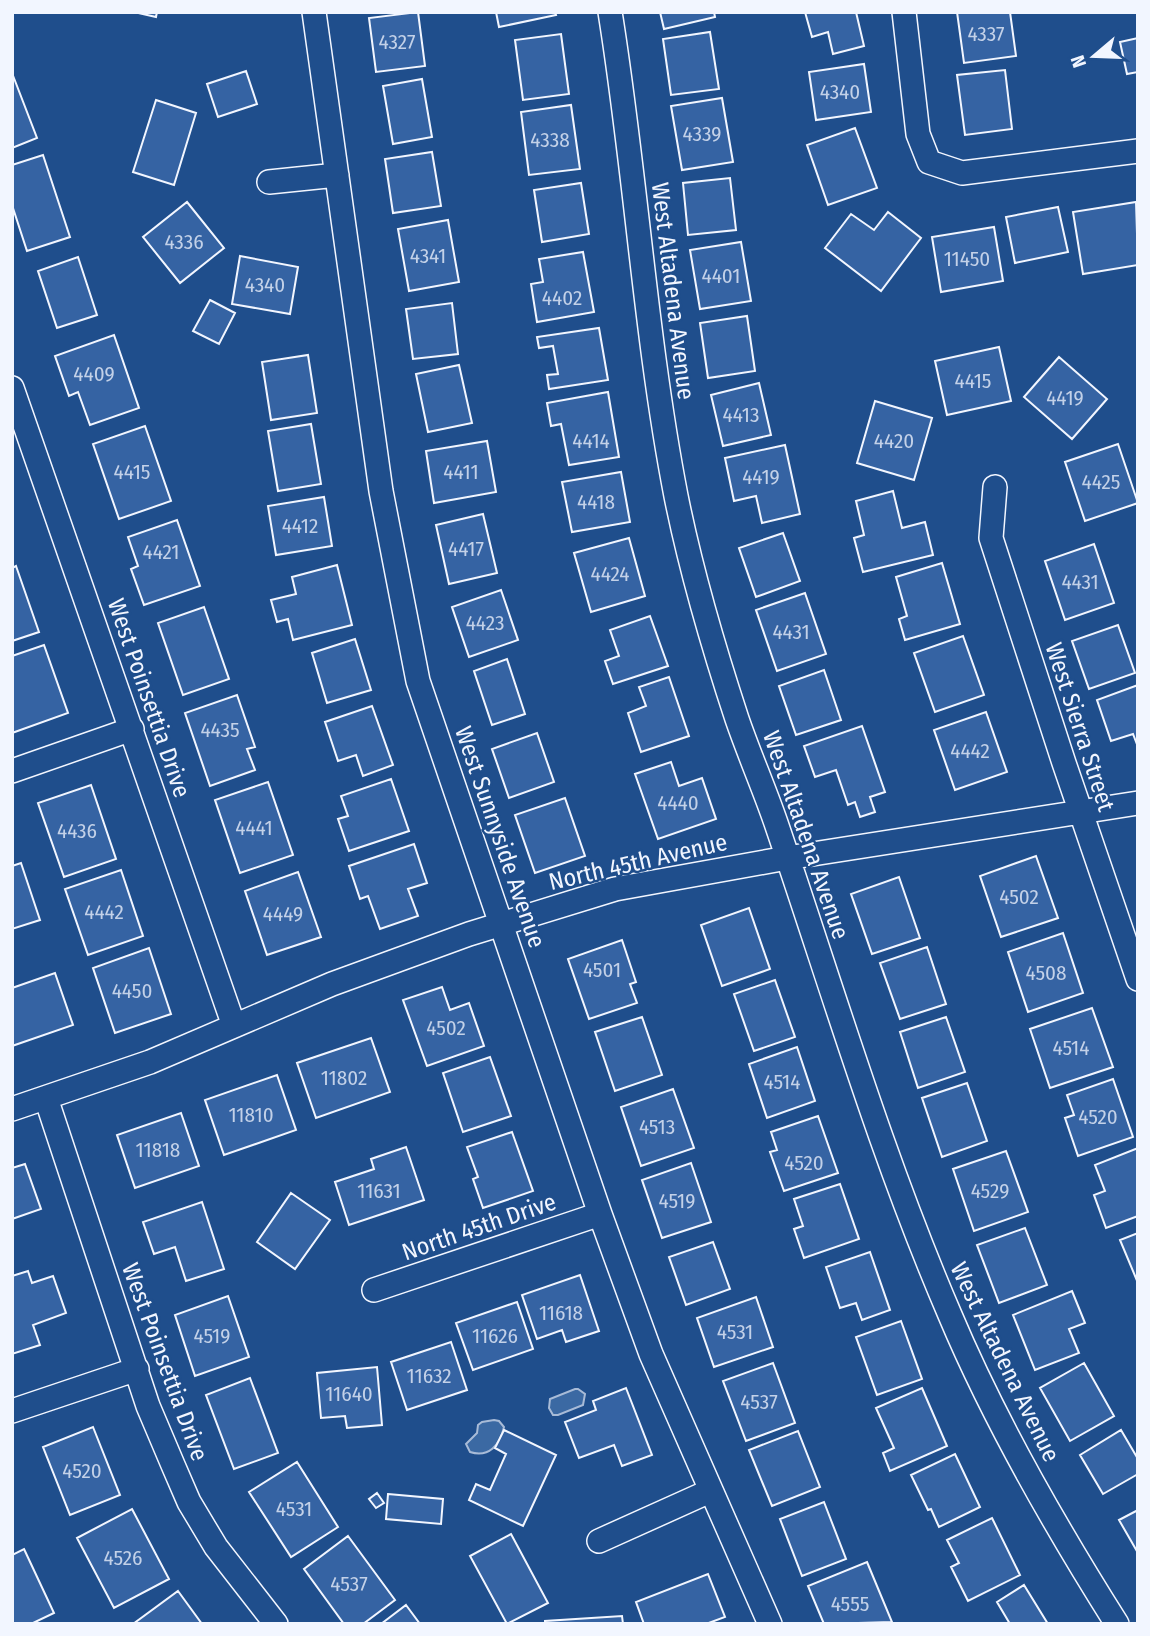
<svg xmlns="http://www.w3.org/2000/svg" width="1150" height="1636" viewBox="0 0 1150 1636" font-family="'Fira Sans Condensed',sans-serif">
<style>
.water{fill:#3b69a3;stroke:#a8bbd7;stroke-width:2}
.building{fill:#3563a3;stroke:#f2f6ff;stroke-width:2}
.lines{fill:none;stroke-linecap:round;stroke-linejoin:round}
.street-casing{stroke:#f2f6ff;stroke-width:26}
.street{stroke:#1f4e8c;stroke-width:23}
.labels{text-anchor:middle;dominant-baseline:central;stroke-width:5;stroke-linejoin:round;paint-order:stroke}
.number-label{font-size:21px;fill:#c3d1e8}
.street-label{font-size:24px;fill:#f2f6ff;stroke:#1f4e8c}
</style>
<rect width="100%" height="100%" fill="#1f4e8c"/>
<path class="water" d="M575,1389H578L585,1394L583,1405L558,1415H553L549,1408L550,1399Z
M494,1420L499,1421L504,1427C500,1445 489,1458 470,1452L466,1444L477,1433L478,1425L482,1422Z"/>
<path class="building" d="M134,12H157L156,17Z
M418,12L425,66L376,72L369,18Z
M496,12H555L556,15L499,27Z
M660,12H714L715,17L664,29Z
M805,12H856L864,46L833,54L828,32L812,37Z
M957,12H1010L1016,56L964,63Z
M710,32L719,89L671,95L663,39Z
M561,34L569,94L523,100L515,40Z
M1138,38V72L1127,74L1120,42Z
M864,64L871,112L816,120L809,72Z
M1005,70L1012,129L965,135L957,75Z
M246,71L257,104L218,117L207,84Z
M12,73L37,138L12,148Z
M422,79L432,137L393,144L383,86Z
M722,98L733,162L682,170L671,106Z
M156,100L196,113L174,185L133,172Z
M571,105L580,169L529,175L521,112Z
M855,128L877,188L828,205L807,145Z
M432,152L441,206L393,213L385,159Z
M43,155L70,237L27,251L12,205V165Z
M730,178L736,230L688,235L683,183Z
M581,183L589,234L542,242L534,190Z
M187,202L224,248L180,283L143,237Z
M1136,202L1138,265L1083,274L1073,212Z
M1058,207L1068,252L1015,263L1006,217Z
M888,212L921,238L881,291L825,248L851,214L874,230Z
M448,220L459,282L409,291L398,229Z
M994,227L1003,281L941,292L932,237Z
M741,242L751,301L700,309L690,250Z
M583,252L594,312L537,322L531,284L543,282L539,259Z
M240,256L298,267L290,314L232,304Z
M78,257L97,315L57,328L38,271Z
M210,300L235,313L219,344L193,331Z
M452,303L458,354L413,359L406,309Z
M747,316L755,371L708,378L700,323Z
M599,328L608,380L549,389L547,375L558,374L553,346L539,348L537,337Z
M114,335L139,408L90,425L78,392L69,396L55,356Z
M999,347L1011,401L947,415L935,361Z
M308,355L317,413L271,420L262,362Z
M1059,357L1107,399L1072,439L1024,397Z
M459,365L472,423L428,432L416,374Z
M759,383L771,435L723,446L711,395Z
M608,392L619,457L569,465L561,424L551,426L547,403Z
M875,401L932,418L914,480L857,463Z
M311,424L321,484L278,491L268,431Z
M145,426L171,501L119,519L93,444Z
M487,441L496,492L434,503L426,451Z
M1118,444L1138,503L1085,521L1065,462Z
M785,445L800,514L762,523L756,496L734,501L725,458Z
M621,472L630,522L572,532L562,482Z
M893,491L902,528L925,522L933,555L863,572L854,538L864,535L856,501Z
M324,497L332,546L276,555L268,506Z
M483,514L497,573L449,584L436,525Z
M177,520L200,586L144,605L131,569L138,566L128,537Z
M783,533L800,581L756,597L739,548Z
M629,538L645,596L591,612L574,553Z
M1094,544L1114,603L1065,620L1045,561Z
M942,563L960,624L905,640L899,619L907,616L896,577Z
M337,565L352,625L293,640L288,619L277,622L271,600L296,594L292,577Z
M16,566L39,632L12,641V568Z
M501,590L518,640L469,657L452,607Z
M805,593L826,654L777,671L756,610Z
M204,607L229,679L183,695L158,623Z
M650,616L668,666L613,684L605,661L619,656L610,630Z
M1118,625L1135,673L1089,689L1072,641Z
M963,636L984,695L935,712L914,653Z
M355,639L371,690L327,703L312,653Z
M44,645L68,713L12,733V656Z
M507,659L525,714L492,725L474,671Z
M824,670L841,720L796,735L779,686Z
M669,677L689,736L641,752L628,713L646,706L639,687Z
M1138,685V747L1133,734L1111,741L1097,700Z
M237,695L255,747L247,749L255,770L210,786L185,713Z
M372,706L393,765L363,776L356,755L338,761L325,722Z
M986,712L1007,772L955,790L934,730Z
M862,726L885,792L870,797L875,812L860,817L855,802L848,805L836,770L815,777L804,746Z
M537,733L554,782L509,798L492,749Z
M671,762L679,786L702,778L716,819L658,839L635,774Z
M391,779L409,831L349,851L338,819L348,816L341,796Z
M268,782L293,855L240,873L215,800Z
M91,785L116,859L64,877L38,803Z
M565,798L585,856L535,873L515,815Z
M414,844L427,883L408,889L418,916L380,929L368,896L360,899L349,866Z
M1036,856L1058,918L1001,937L980,876Z
M21,863L40,920L12,929V866Z
M121,870L143,936L88,955L65,889Z
M298,872L321,937L267,955L245,891Z
M899,877L920,938L872,954L851,894Z
M749,908L770,969L722,986L701,925Z
M1063,933L1083,993L1028,1012L1008,952Z
M622,940L636,982L630,984L637,1003L589,1019L568,959Z
M927,947L946,1004L900,1019L880,963Z
M149,948L171,1014L115,1033L93,968Z
M55,973L73,1025L12,1046V988Z
M775,980L795,1037L754,1051L734,994Z
M442,987L450,1010L469,1003L484,1046L427,1066L403,1000Z
M1092,1008L1113,1067L1050,1088L1030,1029Z
M642,1017L662,1075L615,1091L595,1032Z
M946,1017L965,1072L918,1088L900,1032Z
M371,1038L390,1092L316,1118L297,1063Z
M797,1047L815,1101L767,1118L749,1064Z
M490,1057L511,1116L463,1132L443,1073Z
M277,1075L296,1130L224,1155L205,1100Z
M1113,1079L1133,1137L1078,1156L1065,1118L1074,1115L1067,1095Z
M967,1083L987,1141L942,1157L922,1098Z
M673,1089L694,1148L641,1166L621,1107Z
M181,1113L199,1166L135,1188L117,1135Z
M818,1116L838,1173L784,1191L770,1152L777,1150L771,1132Z
M512,1132L533,1191L483,1208L473,1179L478,1177L467,1147Z
M406,1147L424,1200L349,1225L335,1182L374,1169L371,1159Z
M1138,1148V1216L1106,1228L1094,1195L1105,1191L1095,1165Z
M1006,1151L1028,1212L974,1231L953,1169Z
M691,1163L711,1222L662,1238L642,1180Z
M25,1164L41,1209L12,1219V1168Z
M840,1184L859,1239L804,1258L794,1229L803,1226L794,1199Z
M291,1193L330,1220L295,1269L257,1242Z
M202,1202L224,1269L186,1281L175,1247L154,1254L143,1222Z
M1025,1228L1047,1285L999,1303L977,1245Z
M1138,1233V1283L1120,1240Z
M713,1242L730,1289L686,1305L669,1257Z
M870,1252L890,1310L862,1320L856,1303L840,1308L826,1267Z
M28,1271L32,1283L53,1276L66,1313L33,1325L40,1345L12,1354V1276Z
M580,1275L599,1331L566,1342L562,1330L537,1339L522,1295Z
M1072,1291L1085,1323L1069,1329L1079,1353L1035,1370L1013,1315Z
M228,1296L249,1357L195,1376L175,1315Z
M756,1297L773,1347L714,1367L697,1318Z
M517,1302L533,1349L473,1370L456,1323Z
M901,1321L922,1379L877,1395L856,1337Z
M451,1342L467,1390L407,1410L391,1362Z
M773,1363L795,1423L746,1441L723,1381Z
M1084,1363L1114,1416L1070,1441L1040,1388Z
M377,1367L382,1425L347,1428L345,1416L321,1418L317,1373Z
M250,1378L278,1453L234,1469L206,1395Z
M626,1388L652,1455L622,1466L614,1445L579,1458L565,1422L596,1410L593,1401Z
M922,1388L947,1446L890,1471L883,1453L894,1448L876,1408Z
M93,1427L120,1495L70,1515L43,1447Z
M504,1430L556,1455L523,1526L469,1500L476,1484L490,1490L506,1454L495,1448Z
M1121,1430L1138,1459V1474L1103,1494L1080,1455Z
M798,1431L820,1487L772,1506L749,1450Z
M955,1454L980,1507L939,1527L931,1509L928,1510L911,1475Z
M297,1462L338,1527L291,1557L249,1492Z
M377,1493L384,1503L376,1508L369,1499Z
M388,1494L443,1499L441,1524L386,1519Z
M824,1502L846,1559L802,1576L780,1519Z
M132,1509L169,1579L114,1608L77,1538Z
M1138,1510V1553L1119,1520Z
M992,1518L1020,1575L968,1601L951,1567L959,1563L947,1540Z
M511,1534L548,1603L507,1624L470,1556Z
M348,1536L395,1600L363,1624H344L304,1569Z
M24,1549L54,1613L31,1624H12V1555Z
M867,1562L892,1622L824,1624L808,1586Z
M708,1574L725,1617L706,1624H644L636,1602Z
M1024,1585L1048,1624H1010L997,1602Z
M178,1591L202,1624H133Z
M406,1605L420,1624H381Z
M622,1616L623,1624H545V1621Z"/>
<g class="lines">
<defs>
<path id="street" d="M314,12L381,491L418,681L600,1214L651,1354L770,1624
M610,12C636,173 645,336 676,496C691,571 713,646 737,719C749,754 764,788 776,823C832,987 881,1155 950,1315C995,1422 1055,1526 1117,1624
M904,12L918,134L929,162L962,173L1138,151
M269,182L337,175
M12,388L234,1026
M995,487L991,538L1064,763L1138,979
M12,771L132,729
M46,1098L148,1406L173,1465L189,1502L216,1547L276,1624
M12,1109L150,1062L332,984L469,934L615,889L787,858L1138,803
M374,1290L600,1214
M12,1411L137,1369
M599,1541L710,1491"/>
</defs>
<use href="#street" class="street-casing"/>
<use href="#street" class="street"/>
</g>
<g class="labels">
<g class="number-label">
<text x="986" y="34">4337</text>
<text x="397" y="42">4327</text>
<text x="840" y="92">4340</text>
<text x="702" y="134">4339</text>
<text x="550" y="140">4338</text>
<text x="184" y="242">4336</text>
<text x="428" y="256">4341</text>
<text x="967" y="259">11450</text>
<text x="721" y="276">4401</text>
<text x="265" y="285">4340</text>
<text x="562" y="298">4402</text>
<text x="94" y="374">4409</text>
<text x="973" y="381">4415</text>
<text x="1065" y="398">4419</text>
<text x="741" y="415">4413</text>
<text x="591" y="441">4414</text>
<text x="894" y="441">4420</text>
<text x="132" y="472">4415</text>
<text x="461" y="472">4411</text>
<text x="761" y="477">4419</text>
<text x="1101" y="482">4425</text>
<text x="596" y="502">4418</text>
<text x="300" y="526">4412</text>
<text x="466" y="549">4417</text>
<text x="161" y="552">4421</text>
<text x="610" y="574">4424</text>
<text x="1080" y="582">4431</text>
<text x="485" y="623">4423</text>
<text x="791" y="632">4431</text>
<text x="220" y="730">4435</text>
<text x="970" y="751">4442</text>
<text x="678" y="803">4440</text>
<text x="254" y="828">4441</text>
<text x="77" y="831">4436</text>
<text x="1019" y="897">4502</text>
<text x="104" y="912">4442</text>
<text x="283" y="914">4449</text>
<text x="602" y="970">4501</text>
<text x="1046" y="973">4508</text>
<text x="132" y="991">4450</text>
<text x="446" y="1028">4502</text>
<text x="1071" y="1048">4514</text>
<text x="344" y="1078">11802</text>
<text x="782" y="1082">4514</text>
<text x="251" y="1115">11810</text>
<text x="1098" y="1117">4520</text>
<text x="657" y="1127">4513</text>
<text x="158" y="1150">11818</text>
<text x="804" y="1163">4520</text>
<text x="379" y="1191">11631</text>
<text x="990" y="1191">4529</text>
<text x="677" y="1201">4519</text>
<text x="561" y="1313">11618</text>
<text x="735" y="1332">4531</text>
<text x="212" y="1336">4519</text>
<text x="495" y="1336">11626</text>
<text x="429" y="1376">11632</text>
<text x="349" y="1394">11640</text>
<text x="759" y="1402">4537</text>
<text x="82" y="1471">4520</text>
<text x="294" y="1509">4531</text>
<text x="123" y="1558">4526</text>
<text x="349" y="1584">4537</text>
<text x="850" y="1604">4555</text>
</g>
<g class="street-label">
<text transform="translate(673 291) rotate(83)">West Altadena Avenue</text>
<text transform="translate(149 698) rotate(71)">West Poinsettia Drive</text>
<text transform="translate(1080 727) rotate(72)">West Sierra Street</text>
<text transform="translate(806 835) rotate(71)">West Altadena Avenue</text>
<text transform="translate(500 837) rotate(71)">West Sunnyside Avenue</text>
<text transform="translate(638 862) rotate(-13)">North 45th Avenue</text>
<text transform="translate(479 1227) rotate(-19)">North 45th Drive</text>
<text transform="translate(165 1362) rotate(70)">West Poinsettia Drive</text>
<text transform="translate(1005 1362) rotate(64)">West Altadena Avenue</text>
</g>
</g>
<rect width="1150" height="1636" fill="none" stroke="#f2f6ff" stroke-width="28"/>
<g transform="translate(1094 56) rotate(251)" stroke="#1f4e8c" stroke-width="5" paint-order="stroke">
<path d="M0-5L12 26L0 18L-12 26Z" fill="#f2f6ff"/>
<text y="-10" font-size="19" font-weight="bold" text-anchor="middle" fill="#f2f6ff">N</text>
</g>
</svg>
